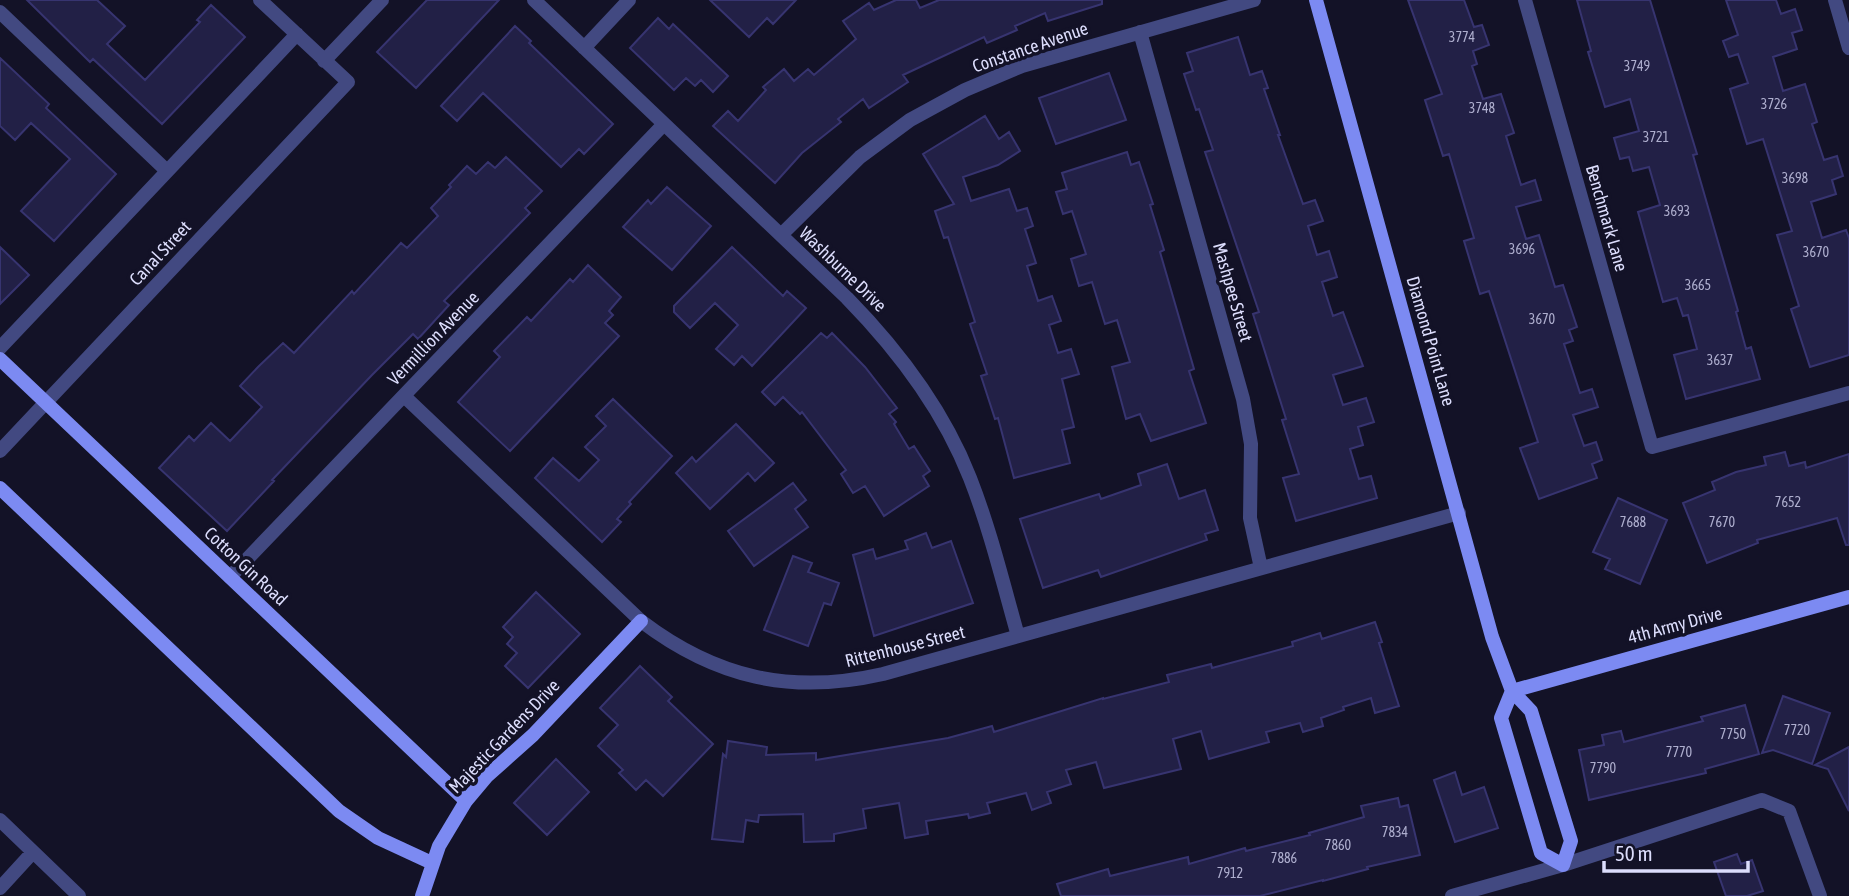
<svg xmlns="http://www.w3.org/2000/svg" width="1849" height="896" viewBox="0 0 1849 896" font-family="'Asap Condensed',sans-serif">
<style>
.building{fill:#222046;stroke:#373470;stroke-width:2}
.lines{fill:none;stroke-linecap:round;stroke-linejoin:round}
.street{stroke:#424981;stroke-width:14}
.secondary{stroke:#7c8af2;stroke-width:14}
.labels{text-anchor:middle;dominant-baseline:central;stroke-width:7;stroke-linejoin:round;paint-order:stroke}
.number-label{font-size:14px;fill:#aeaece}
.street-label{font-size:18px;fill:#dcddfc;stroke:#131227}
</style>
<rect width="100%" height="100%" fill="#131227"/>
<path class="building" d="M27,0H97L125,26L107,44L145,80L200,22L197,20L211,5L245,37L162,124L93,59L90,62Z
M427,0H499L416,88L377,52Z
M710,0H796L773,24L767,18L749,37Z
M896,0H916L920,8L939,0H1102V4L1048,21L1045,13L1015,26L1017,30L987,43L984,37L903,75L908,82L869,108L863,99L838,119L841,122L802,153L775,183L713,126L728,111L738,121L766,90L763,87L784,69L794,81L808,69L814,75L856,39L843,21L869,3L874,10Z
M1408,0H1464L1474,27L1482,25L1489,45L1473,51L1477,64L1472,66L1483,99L1501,94L1514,133L1506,136L1521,185L1535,180L1541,200L1516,207L1526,239L1539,235L1555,287L1563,285L1577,327L1569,330L1573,341L1564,344L1580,393L1592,389L1598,407L1573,415L1584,446L1596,442L1602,460L1592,464L1597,478L1539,499L1520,448L1538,442L1489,291L1480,294L1464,241L1474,238L1449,154L1443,156L1425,100L1442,94Z
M1577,0H1650L1697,154L1693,155L1738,311L1736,312L1746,349L1751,347L1760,379L1686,399L1674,355L1697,349L1688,315L1683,316L1677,298L1663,302L1638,212L1660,205L1649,167L1633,171L1629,157L1620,159L1614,138L1639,131L1630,99L1605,107L1588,52L1591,51Z
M1726,0H1776L1781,14L1795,9L1802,30L1792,33L1797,49L1773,57L1783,91L1805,84L1817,122L1812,124L1824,160L1837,156L1843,176L1832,180L1836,194L1811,202L1822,238L1846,230L1849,238V355L1810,367L1791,309L1799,306L1777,235L1792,231L1763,139L1747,144L1730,89L1748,83L1738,54L1729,57L1723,41L1738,35Z
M658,18L669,29L673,24L728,76L713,92L701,80L695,86L686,78L674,90L630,48Z
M515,26L531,41L529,43L613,124L584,154L579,149L561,167L483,93L457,121L441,106Z
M1238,37L1250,75L1262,71L1268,88L1264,89L1280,135H1278L1303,204L1315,200L1323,221L1308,226L1317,255L1329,251L1337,277L1322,282L1333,316L1343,312L1363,366L1333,375L1343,405L1366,398L1374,422L1358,427L1363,445L1350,449L1359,479L1371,476L1377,498L1296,521L1283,478L1299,474L1282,420L1286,419L1253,314L1259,312L1205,152L1213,150L1199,109L1196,110L1184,74L1193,71L1187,53Z
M0,58L49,104L46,108L116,174L54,241L21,211L70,159L31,123L15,140L0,126Z
M1109,73L1126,120L1056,144L1039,98Z
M985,116L999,139L1009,132L1020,151L998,165L963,177L971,201L1009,189L1017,211L1027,208L1033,226L1025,229L1036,263L1027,266L1038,301L1052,296L1061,321L1049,325L1058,353L1071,349L1079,374L1062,379L1074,427L1062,430L1070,463L1014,478L998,418L995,419L981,376L987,374L970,324L975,322L948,237L944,238L935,211L954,204L923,154Z
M1127,152L1131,165L1139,162L1153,204L1150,205L1164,250L1160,252L1194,369L1189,371L1206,423L1151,441L1140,414L1126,419L1112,367L1130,362L1117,320L1105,324L1092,282L1079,286L1071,259L1086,254L1072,211L1063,214L1056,192L1067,189L1062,173Z
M506,157L542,191L525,208L530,213L444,301L449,305L418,339L413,334L372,375L272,480L274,481L227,531L159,468L189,436L194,441L211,423L230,441L262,407L240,386L258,367L283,343L294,353L352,291L354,294L401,243L407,248L438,216L431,208L451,187L449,185L467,166L476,174L488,162L495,168Z
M667,187L711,226L672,270L623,227L648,200L651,204Z
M0,247L29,275L0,304Z
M732,247L783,296L787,291L806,308L752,366L742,356L734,365L716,349L738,325L715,303L690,328L674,312V306Z
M588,265L621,297L609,311L613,315L605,323L619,336L510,451L458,402L500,357L494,351L527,317L531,321L570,279L573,282Z
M821,333L827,338L832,333L865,367L897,408L889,414L896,422L894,424L909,449L914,446L930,471L923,476L929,486L884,516L865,486L853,493L841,474L846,470L802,412L800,414L783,397L775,405L762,392Z
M613,399L672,456L629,502L631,504L617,519L621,522L602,542L535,478L553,458L579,481L599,460L585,447L606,426L596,416Z
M736,424L774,463L755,481L748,473L710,509L676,473L692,457L696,462Z
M1785,452L1789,466L1805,462L1806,468L1849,454V545H1846L1837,518L1757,540L1758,543L1707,563L1683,503L1715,490L1712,482L1736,472L1766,465L1764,457Z
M1167,464L1179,499L1205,490L1218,530L1205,534L1207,540L1101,577L1098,570L1043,588L1020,519L1099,494L1101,499L1141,485L1138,474Z
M793,483L806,500L795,509L808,527L754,566L728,531Z
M1618,498L1667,520L1640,584L1605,569L1610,559L1593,552Z
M926,533L932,548L951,541L973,603L874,636L853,555L873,549L876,559L908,549L905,541Z
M793,556L812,563L808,572L839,583L831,605L824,603L808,646L764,630Z
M536,592L580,634L528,688L505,666L517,653L507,644L513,637L503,627Z
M1375,622L1382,642L1379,643L1399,706L1375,713L1371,698L1343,707L1344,710L1321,718L1323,726L1303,732L1300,723L1266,732L1269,742L1209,759L1201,731L1173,739L1181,769L1104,788L1096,762L1066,770L1071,784L1047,792L1051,803L1032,810L1026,793L987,803L990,813L969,818L968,814L926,821L928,834L905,838L899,803L863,809L866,828L834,834V841L804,842L803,814L759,815L758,822L746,820L743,842L712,839L723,754L726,757L728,741L767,747L766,755L816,753V760L948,738L992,726L994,732L1103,698V699L1169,682L1167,675L1211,664L1212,668L1293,646L1292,642L1320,633L1322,639Z
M640,666L672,697L668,701L713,744L663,796L646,780L636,790L619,773L623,770L598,746L618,725L600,708Z
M1783,696L1830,713L1812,764L1773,750L1762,753Z
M1745,705L1759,754L1705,769L1706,773L1589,800L1579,750L1604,745L1602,735L1621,731L1624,742L1703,721L1701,717Z
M1849,747V811L1828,769L1815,765Z
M556,759L589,792L547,835L514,803Z
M1455,772L1462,795L1484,787L1498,828L1455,842L1434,780Z
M1398,798L1400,807L1408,805L1420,855L1367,867L1368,869L1323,881V880L1260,896H1061L1057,884L1108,869L1110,876L1188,857L1189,864L1245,848L1246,851L1310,835L1309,833L1364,817L1361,806Z
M1737,854L1741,864L1752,860L1763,891L1747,896H1726L1714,862Z"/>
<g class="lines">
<path class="street" d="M534,0L847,298C898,350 943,409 970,478C990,529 1003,583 1018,636
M1525,0L1652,447L1849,393
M1835,0L1849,48
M0,12L167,171
M1140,32L1243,399L1251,444L1250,518L1261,568
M584,48L629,0
M324,61L382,0
M781,235L860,157L910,120L965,90L1022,66L1254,0
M0,348L297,34
M404,396L641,621C716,678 791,695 883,674L1459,513
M0,451L348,82L260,0
M230,577L664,124
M0,820L79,896
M0,888L33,852
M1452,896L1563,865L1762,800L1789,811L1820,896"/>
<path class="secondary" d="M1316,0L1492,637L1512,691L1531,711L1571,841L1563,865L1541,853L1501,718L1512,691
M0,359L466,801
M0,488L339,811L378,838L432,863
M1512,691L1849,597
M422,896L439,846L466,801L487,776L533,735L641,621"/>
</g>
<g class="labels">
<g class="number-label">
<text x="1462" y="37">3774</text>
<text x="1637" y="66">3749</text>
<text x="1774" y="104">3726</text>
<text x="1482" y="108">3748</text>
<text x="1656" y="137">3721</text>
<text x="1795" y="178">3698</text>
<text x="1677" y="211">3693</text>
<text x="1522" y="249">3696</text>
<text x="1816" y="252">3670</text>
<text x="1698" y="285">3665</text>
<text x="1542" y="319">3670</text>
<text x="1720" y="360">3637</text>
<text x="1788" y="502">7652</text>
<text x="1633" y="522">7688</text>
<text x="1722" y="522">7670</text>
<text x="1797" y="730">7720</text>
<text x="1733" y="734">7750</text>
<text x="1679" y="752">7770</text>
<text x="1603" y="768">7790</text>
<text x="1395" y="832">7834</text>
<text x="1338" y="845">7860</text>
<text x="1284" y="858">7886</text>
<text x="1230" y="873">7912</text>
</g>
<g class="street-label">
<text transform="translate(1030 47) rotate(-19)">Constance Avenue</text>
<text transform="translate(1607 218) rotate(74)">Benchmark Lane</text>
<text transform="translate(160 253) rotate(-47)">Canal Street</text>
<text transform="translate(843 269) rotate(44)">Washburne Drive</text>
<text transform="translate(1233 292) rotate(74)">Mashpee Street</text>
<text transform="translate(433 338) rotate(-46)">Vermillion Avenue</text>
<text transform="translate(1431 341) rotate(74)">Diamond Point Lane</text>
<text transform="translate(246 566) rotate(43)">Cotton Gin Road</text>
<text transform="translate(1675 625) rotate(-15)">4th Army Drive</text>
<text transform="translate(905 646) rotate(-14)">Rittenhouse Street</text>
<text transform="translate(504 736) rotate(-46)">Majestic Gardens Drive</text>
</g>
</g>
<path d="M1604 861v10h144v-10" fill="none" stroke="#dcddfc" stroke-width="3.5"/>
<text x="1615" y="861" font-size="21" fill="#dcddfc" stroke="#131227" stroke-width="5" paint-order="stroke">50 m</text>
</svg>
